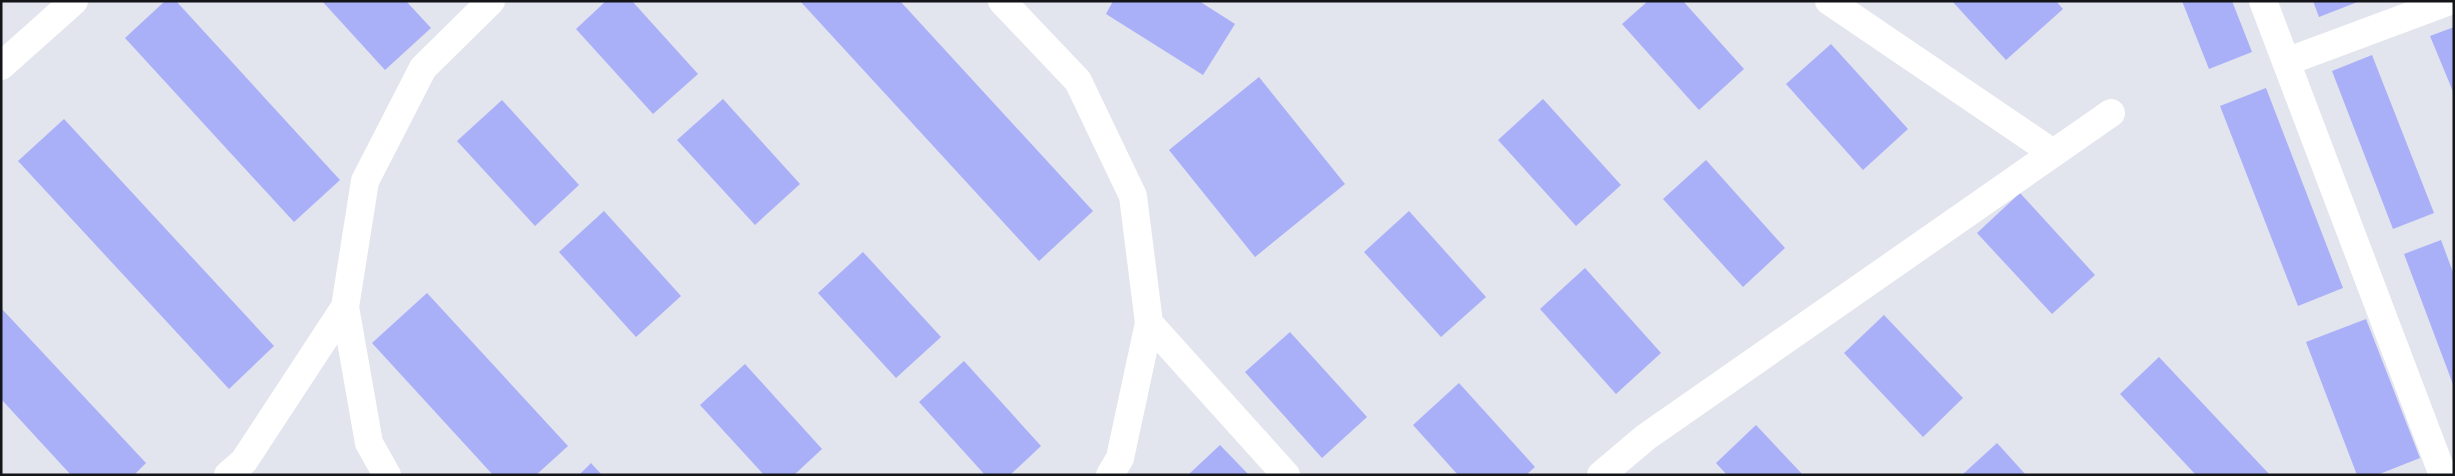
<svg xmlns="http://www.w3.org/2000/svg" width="2455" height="476" viewBox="0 0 2455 476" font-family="'Crimson Pro',serif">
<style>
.building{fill:#a9b0f8}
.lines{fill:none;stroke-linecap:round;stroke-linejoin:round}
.minor{stroke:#fff;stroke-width:28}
</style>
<rect width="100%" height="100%" fill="#e2e4ee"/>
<path class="building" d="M165,1H176L340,180L294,222L125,38Z
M322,1H406L431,28L385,70Z
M606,1H632L698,74L653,114L576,29Z
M800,1H900L1093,211L1039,261Z
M1113,1H1199L1235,24L1203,75L1106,14Z
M1648,1H1683L1744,69L1699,110L1622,24Z
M1952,1H2056L2063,9L2006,60Z
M2182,1H2232L2252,52L2209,69Z
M2313,1H2360L2319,17Z
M2454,27V94L2430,36Z
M1831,44L1908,129L1863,170L1786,84Z
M2372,55L2434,213L2393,229L2332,71Z
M1259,77L1345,184L1255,257L1169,150Z
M2266,88L2343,288L2298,306L2220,106Z
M723,99L800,184L755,225L677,140Z
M1543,99L1621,185L1576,226L1498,140Z
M502,100L579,185L535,226L457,141Z
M64,119L274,346L229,389L18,161Z
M1706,160L1785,248L1743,287L1663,199Z
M2020,193L2095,275L2052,314L1977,233Z
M604,211L681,296L636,337L559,252Z
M1409,211L1486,297L1441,337L1364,252Z
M2441,240L2454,275V387L2404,254Z
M863,252L941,337L896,378L818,293Z
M1585,268L1661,353L1616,394L1540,309Z
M427,293L568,446L536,475H493L372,343Z
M1,308L146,463L134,475H71L1,399Z
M1884,315L1963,398L1923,437L1844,353Z
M2366,319L2420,458L2377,475H2357L2306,342Z
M1290,332L1367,417L1322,458L1245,372Z
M2159,357L2270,475H2196L2120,394Z
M964,361L1041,446L1010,475H985L919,402Z
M745,364L822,449L794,475H764L700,405Z
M1459,383L1535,467L1526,475H1458L1413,425Z
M1756,425L1803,475H1727L1716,463Z
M1997,443L2026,475H1962Z
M1220,445L1249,475H1188Z
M591,463L602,475H579Z"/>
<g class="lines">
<path class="minor" d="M1002,1L1078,81L1133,196L1149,323L1120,458L1110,475
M1829,1L2053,153
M2263,1L2443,475
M2286,62L2450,1
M1,66L74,1
M1149,323L1286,475
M228,475L244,461L345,307
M387,475L369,443L345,307L365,181L423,68L491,1
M1601,475L1646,437L2111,113"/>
</g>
<rect width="2455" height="476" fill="none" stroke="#141518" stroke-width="5"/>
</svg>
